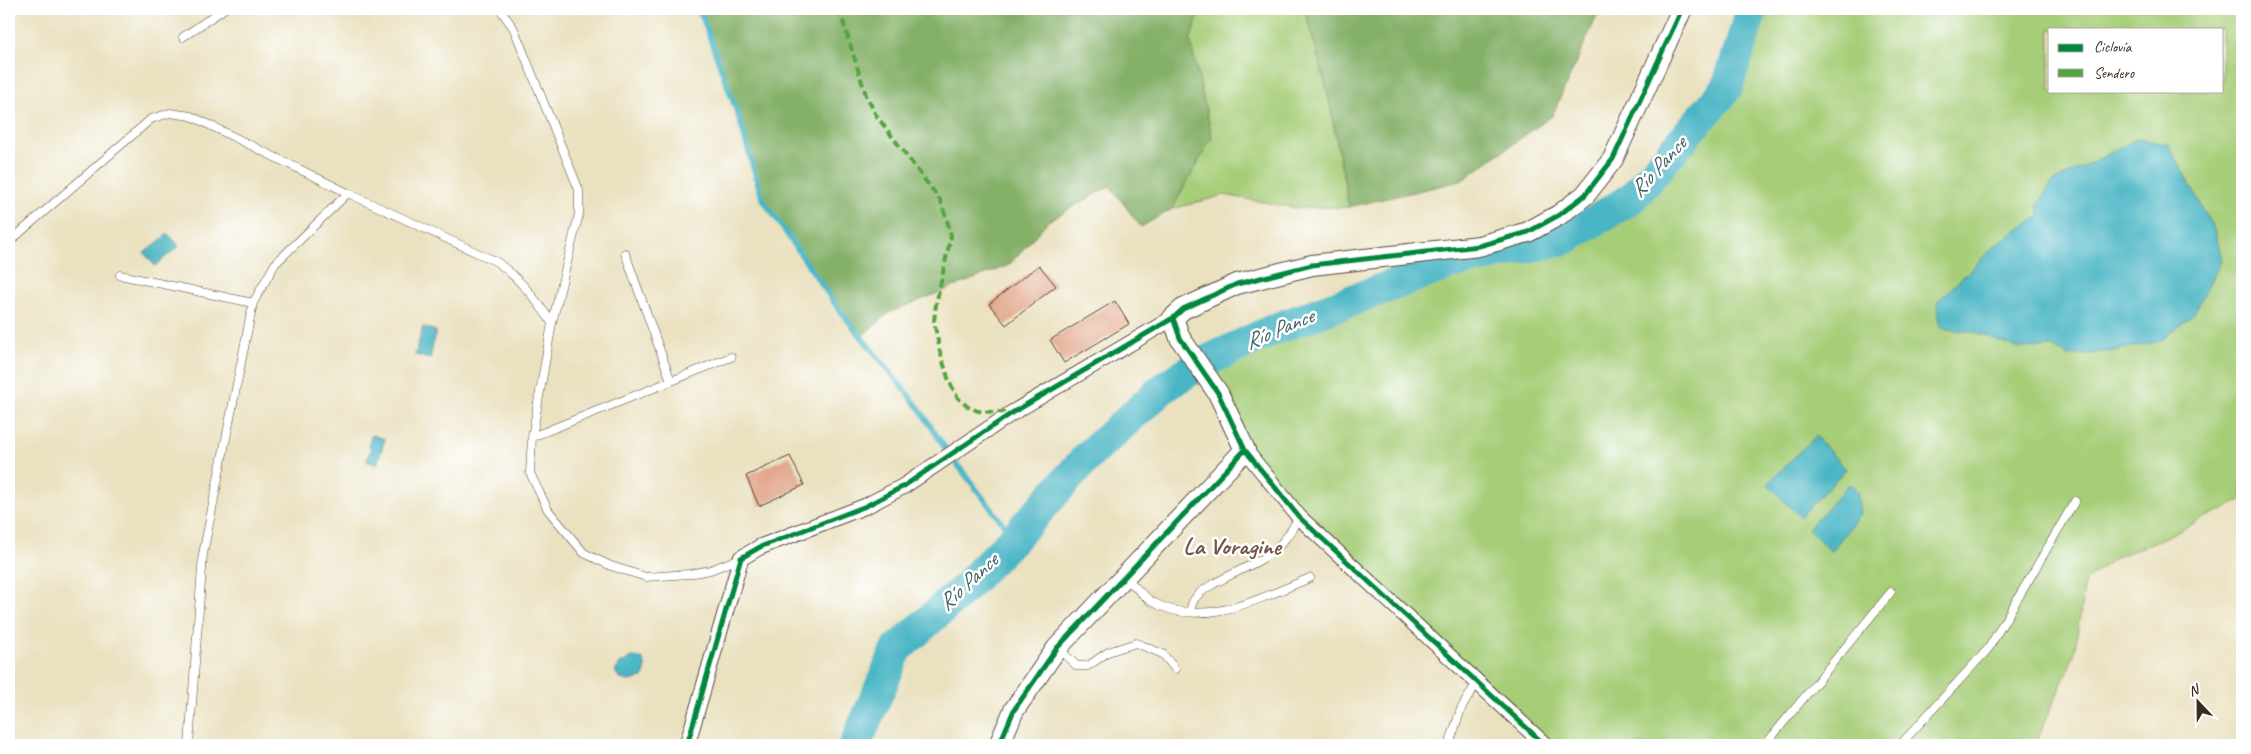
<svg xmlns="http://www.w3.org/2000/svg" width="2251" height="754" viewBox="0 0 2251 754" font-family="Caveat,sans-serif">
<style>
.green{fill:#a6cd77;stroke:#707c4a;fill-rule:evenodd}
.forest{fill:#84b068;stroke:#606d43}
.water{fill:#49b5c5;stroke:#427072}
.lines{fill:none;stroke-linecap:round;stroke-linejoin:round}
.stream{stroke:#49b5c5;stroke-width:5.5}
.river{stroke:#49b5c5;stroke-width:32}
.building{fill:#e2a78b}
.lane-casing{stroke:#554536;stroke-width:9}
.street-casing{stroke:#554536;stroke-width:17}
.secondary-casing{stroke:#554536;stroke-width:22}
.lane{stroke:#fff;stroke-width:8}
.street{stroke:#fff;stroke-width:15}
.secondary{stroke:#fff;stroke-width:20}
.quiet{stroke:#54a441;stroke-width:4;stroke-dasharray:8 4;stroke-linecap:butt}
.cycleway-casing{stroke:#fff;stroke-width:8}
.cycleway{stroke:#00873e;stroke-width:5}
.labels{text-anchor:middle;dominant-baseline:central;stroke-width:5;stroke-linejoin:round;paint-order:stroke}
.water-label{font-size:22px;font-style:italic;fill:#416261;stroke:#fff}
.quarter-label{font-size:24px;font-weight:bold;fill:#755644;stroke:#fff}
</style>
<rect width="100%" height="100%" fill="#fff"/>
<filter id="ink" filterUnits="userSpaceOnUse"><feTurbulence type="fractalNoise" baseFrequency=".02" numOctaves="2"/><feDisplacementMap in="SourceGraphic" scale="10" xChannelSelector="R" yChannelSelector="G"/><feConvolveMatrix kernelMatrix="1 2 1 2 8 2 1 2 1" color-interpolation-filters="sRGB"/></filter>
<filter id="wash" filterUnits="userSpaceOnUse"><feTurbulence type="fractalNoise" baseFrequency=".0096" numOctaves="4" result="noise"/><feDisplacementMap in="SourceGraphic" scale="20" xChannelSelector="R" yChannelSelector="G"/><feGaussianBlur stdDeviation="1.12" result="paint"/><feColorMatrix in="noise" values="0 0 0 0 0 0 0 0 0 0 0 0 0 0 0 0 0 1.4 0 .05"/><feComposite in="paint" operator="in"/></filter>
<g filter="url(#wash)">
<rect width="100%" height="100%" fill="#eae1c0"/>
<path class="green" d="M1201,9H1305L1328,94L1349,207L1296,208L1224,195L1172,209L1212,137L1190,40Z
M1752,9H2242V500L2159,540L2114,558L2085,581L2074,655L2035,745H1545L1299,517L1245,450L1198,365L1275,329L1449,264L1565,239L1632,198L1727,88ZM2050,29H2222V91H2050Z"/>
<path class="forest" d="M697,9H1201L1190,40L1212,137L1172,209L1141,227L1110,186L1048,221L1009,265L890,312L861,337L837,307L762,198L739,118L702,16Z
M1305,9H1600L1552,116L1461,181L1349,207L1328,94Z"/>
<path class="water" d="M2137,139L2168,144L2215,231L2222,260L2193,315L2160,341L2113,351L2069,356L2052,347L2018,348L1978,333L1941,328L1937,302L1999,242L2040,216L2038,204L2052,183Z
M168,234L179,246L155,266L144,253Z
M423,327L436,331L430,359L415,355Z
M372,435L385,439L377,465L367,461L371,447L368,445Z
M1815,436L1846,469L1800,517L1768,484Z
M1848,485H1852L1857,492L1860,514L1831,552L1808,529Z
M632,657L642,658L646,667L643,678L629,681L620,679L615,671L620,664Z"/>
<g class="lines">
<path class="stream" d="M697,9L702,16L739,118L762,198L837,307L919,408L945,448
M957,464L1014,538"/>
<path class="river" d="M855,745L897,649L963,590L1014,538L1089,455L1162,389L1198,365L1275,329L1449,264L1565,239L1632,198L1727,88L1752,9"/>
</g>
<g id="blocks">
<path class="building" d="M1039,265L1056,286L1006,325L989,304Z
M1115,301L1129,324L1064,363L1050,340Z
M790,456L804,485L759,506L746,476Z"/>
</g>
</g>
<g filter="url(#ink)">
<use href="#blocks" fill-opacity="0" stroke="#554536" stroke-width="1"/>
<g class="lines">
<defs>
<path id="lane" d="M500,9L514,29L579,190V214L552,323
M183,37L224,9
M9,242L151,119L170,113L191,116L348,193L497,262C521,280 535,298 552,323L532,437L530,473L548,510L584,553L611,566L646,577L689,574L710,570L741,558
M625,253L671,381
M120,275L253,303
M532,437L731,357
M1125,577C1134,585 1142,595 1151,601C1200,631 1263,597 1310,578
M1190,611C1191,608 1192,603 1194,600C1203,583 1255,567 1274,551C1285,541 1292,530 1299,517
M1059,649L1077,666H1088L1108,652L1136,643L1163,654L1175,669
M189,745L203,554L253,303L275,264L348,193
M1449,745L1461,709L1477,682
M1765,745L1891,592
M1900,745L1988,649L2075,501"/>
<path id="street" d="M1245,450L1299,517L1545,745
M687,745L741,558L760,547L866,506L904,486L1012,413L1173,318"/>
<path id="secondary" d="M999,745L1014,710L1057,648L1245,450L1218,393L1180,338L1173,318L1183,309L1237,284L1312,265L1479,246L1528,232L1559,215L1585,195L1613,159L1682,9"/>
</defs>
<use href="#lane" class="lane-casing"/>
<use href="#street" class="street-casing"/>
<use href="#secondary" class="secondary-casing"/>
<use href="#lane" class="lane"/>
<use href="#street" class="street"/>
<use href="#secondary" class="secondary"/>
<path class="quiet" d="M839,9L866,95L876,115L940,200L947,220L951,236L936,304L934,321L940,352L949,381L958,398L968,407L978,411L1012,413"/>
<defs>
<path id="cycleway" d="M1173,318L1180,338L1218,393L1245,450L1299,517L1545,745
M687,745L741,558L760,547L866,506L904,486L1012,413L1173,318L1183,309L1237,284L1312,265L1479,246L1528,232L1559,215L1585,195L1613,159L1682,9
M999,745L1014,710L1057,648L1245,450"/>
</defs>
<use href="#cycleway" class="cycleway-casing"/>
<use href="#cycleway" class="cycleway"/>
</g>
</g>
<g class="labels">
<g class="water-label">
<text transform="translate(1658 167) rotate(-48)">Río Pance</text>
<text transform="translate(1279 329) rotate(-23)">Río Pance</text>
<text transform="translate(968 582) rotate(-43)">Río Pance</text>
</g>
<g class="quarter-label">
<text x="1232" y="546">La Voragine</text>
</g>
</g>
<rect width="2251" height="754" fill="none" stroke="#fff" stroke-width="30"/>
<rect x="2048" y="28" width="175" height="65" fill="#ffffff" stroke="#b1aaa5"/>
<rect x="2058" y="44" width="25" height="8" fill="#00873e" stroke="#b1aaa5"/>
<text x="2094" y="52" font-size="15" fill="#3b2a1e">Ciclovía</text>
<rect x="2058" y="69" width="25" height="8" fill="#54a441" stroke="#b1aaa5"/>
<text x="2094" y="78" font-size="15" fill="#3b2a1e">Sendero</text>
<g transform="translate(2198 702) rotate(338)" stroke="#ffffff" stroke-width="4" paint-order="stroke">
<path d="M0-4L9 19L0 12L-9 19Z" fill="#3b2a1e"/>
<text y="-8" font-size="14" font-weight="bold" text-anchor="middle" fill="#3b2a1e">N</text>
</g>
</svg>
